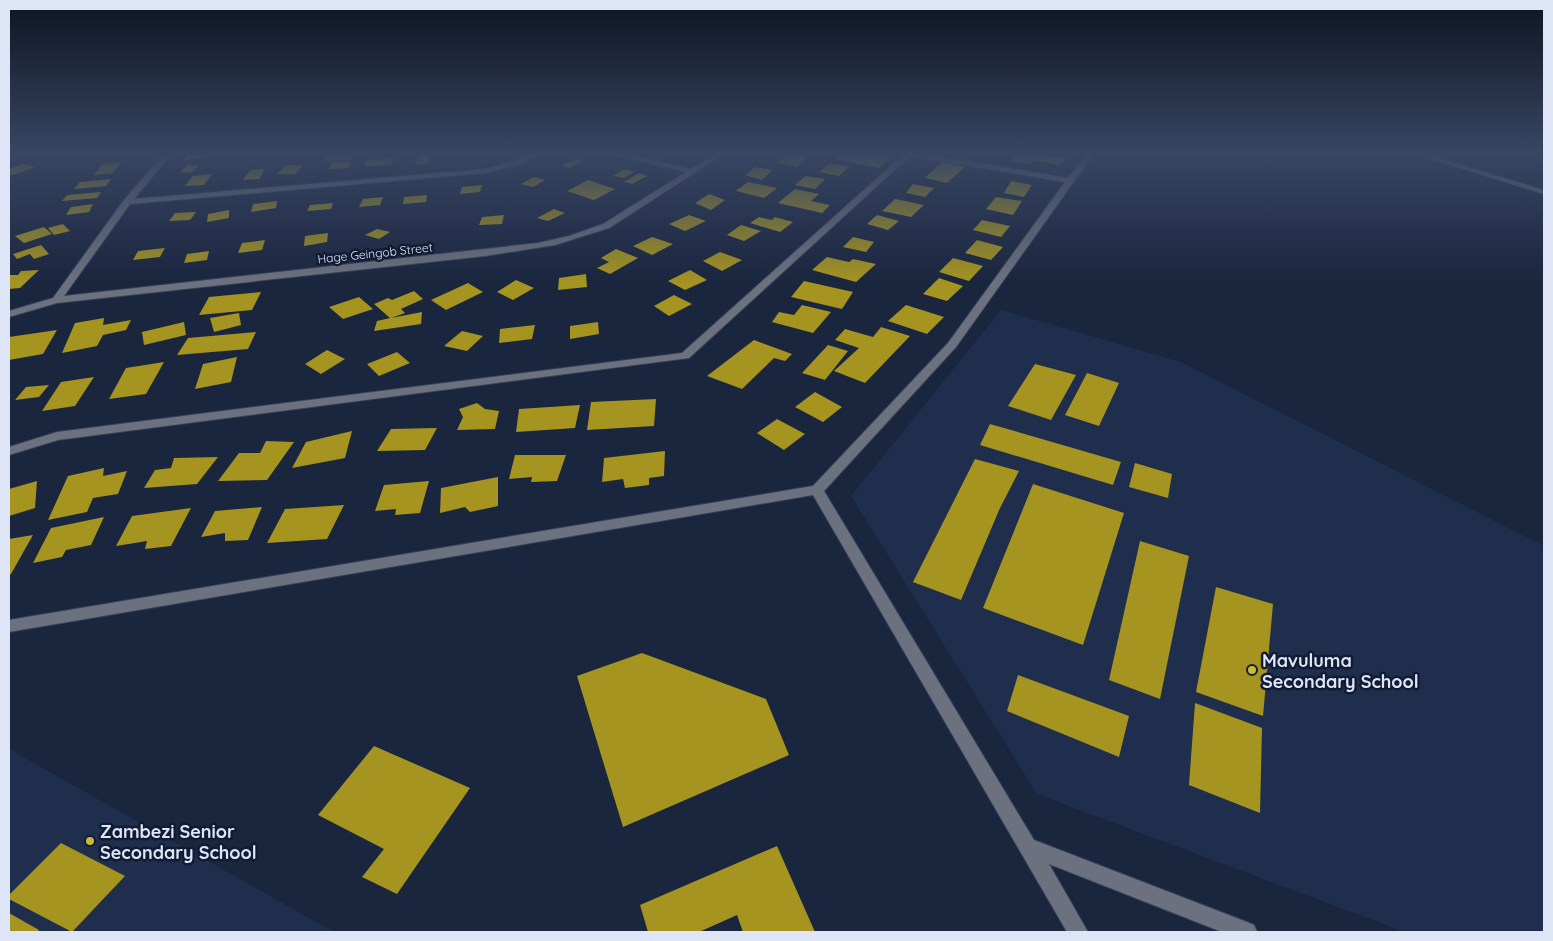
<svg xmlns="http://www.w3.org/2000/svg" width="1553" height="941" viewBox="0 0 1553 941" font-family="Quicksand,sans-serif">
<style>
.built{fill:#202e4d}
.building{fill:#a59420}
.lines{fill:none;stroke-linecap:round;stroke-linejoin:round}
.minor-casing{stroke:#354058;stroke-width:2}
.minor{fill:#6b717e;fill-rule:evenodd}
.poi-dot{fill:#ccb938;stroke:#111c34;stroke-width:2}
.labels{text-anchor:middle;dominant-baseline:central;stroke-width:5;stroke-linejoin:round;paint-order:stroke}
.far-street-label{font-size:12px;fill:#dde5f6;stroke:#111c34}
.near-poi-label{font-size:18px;font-weight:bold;fill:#dde5f6;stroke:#111c34;text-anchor:start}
</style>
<rect width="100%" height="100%" fill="#1a253e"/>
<path class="built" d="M1001,310L1181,362L1544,546V932H1405L1037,794L851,496Z
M9,749L334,932H9Z"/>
<path class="building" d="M190,152H210L206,158L184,160Z
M447,152H461L460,155L446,156Z
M844,152H867L892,156L879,168L835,159Z
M1021,152H1030L1066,159L1059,165L1034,160L1029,164L1011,161Z
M419,153H432L428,164L415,165Z
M788,154L808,157L797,167L778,163Z
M353,155L351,159L325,161L327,156Z
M394,158L391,165L364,166L367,160Z
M575,159L583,161L570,168L561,166Z
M352,161L349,168L329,169L332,162Z
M121,162L113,173L94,175L102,164Z
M942,162L965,167L947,183L925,178Z
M830,163L849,167L839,176L819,172Z
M22,164L35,167L13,175L9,174V169Z
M187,165H199L192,172L180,173Z
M286,165H303L295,174H277Z
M755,167L773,170L762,180L745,175Z
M265,169L259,179L243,180L250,170Z
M624,169L634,172L624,178L613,176Z
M639,173L647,176L632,184L624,182Z
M212,174L204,185L185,186L193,176Z
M805,176L825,179L815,189L795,185Z
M534,177L545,180L533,187L521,184Z
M111,179L106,186L74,189L80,182Z
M588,180L615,189L594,200L567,191Z
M1011,181L1032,185L1024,197L1004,193Z
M748,182L777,188L764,198L736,191Z
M913,184L934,188L925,197L906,193Z
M482,185L480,192L460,194L462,187Z
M795,189L819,194L811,201L830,205L822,213L778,203Z
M101,192L97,198L62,201L67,195Z
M709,194L725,200L711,210L695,203Z
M427,195L426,202L403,204L404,197Z
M383,197L380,205L359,207L363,199Z
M996,197L1022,201L1013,215L986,209Z
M895,199L924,205L911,217L882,211Z
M277,201L276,208L251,212L253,204Z
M333,203L331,209L307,211L310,205Z
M93,204L89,212L66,215L71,207Z
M554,209L565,213L548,221L537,218Z
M229,210V218L207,222L208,214Z
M196,212L190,220L169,221L175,213Z
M504,215L502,224L479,225L482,217Z
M689,215L706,221L685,231L669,224Z
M877,215L899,221L888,230L867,224Z
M759,217L772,220L775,217L793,222L780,232L750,223Z
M982,220L1010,226L1001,237L973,230Z
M63,224L70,231L54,235L48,228Z
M741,225L761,231L744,241L727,235Z
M44,227L52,234L24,243L15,236Z
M377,229L390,232L379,239L365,235Z
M328,233L327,242L304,246L305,236Z
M652,237L673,244L652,255L633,246Z
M853,237L874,242L866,252L843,247Z
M265,240L262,250L238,253L242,243Z
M977,240L1003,247L991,260L965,253Z
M41,245L49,254L34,259L30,254L17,259L13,254Z
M165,248L160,257L133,260L138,251Z
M616,249L638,258L610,274L597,268L609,262L601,258Z
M209,251L207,260L184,263L187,254Z
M720,252L742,260L722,271L703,261Z
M827,257L849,262L853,259L876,264L856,282L812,270Z
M953,258L983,266L969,281L939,272Z
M39,270L20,288L9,289V275H18L21,271Z
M690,270L707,280L685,290L668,281Z
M586,274L587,287L558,290L559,278Z
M939,278L963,286L947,301L923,294Z
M516,280L534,288L513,300L497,292Z
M804,281L853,292L842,309L791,297Z
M468,283L483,292L446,310L431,300Z
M414,291L423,299L401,309L405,313L391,318L422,312L421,324L374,331L377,321L390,318L374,304L388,298L392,300Z
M261,292L252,310L199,315L209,297Z
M674,295L692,304L669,316L654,306Z
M359,297L373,309L343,319L329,307Z
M802,305L831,312L813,333L772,322L779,312L794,315Z
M906,305L944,317L927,334L888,321Z
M239,313L241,325L214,332L210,318Z
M104,318L103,325L131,320L126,330L103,335L97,346L62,353L75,323Z
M184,322L186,335L144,345L142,332Z
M598,322L599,334L570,339V326Z
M535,325L532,339L499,343L500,329Z
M881,327L910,336L865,383L834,371L859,348L835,340L845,329L873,337Z
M57,330L43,354L9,360V337Z
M462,331L483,336L467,351L444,346Z
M256,332L248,349L177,355L188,338Z
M754,340L792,354L785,361L774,358L742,389L707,376Z
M828,345L848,351L825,380L802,373Z
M327,350L345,359L321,374L305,364Z
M397,352L410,363L379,376L367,364Z
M237,357L231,382L195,389L203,364Z
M164,362L146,394L109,399L126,368Z
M1035,364L1076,375L1051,420L1008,406Z
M1087,373L1119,383L1099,426L1065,415Z
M94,377L75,406L42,411L61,382Z
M49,385L39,397L15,400L26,387Z
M815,392L842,407L823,422L795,407Z
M656,399L654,426L587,430L591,402Z
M477,403L485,409L499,411L495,429L457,430L463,417L459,409Z
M580,405L575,428L516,432L519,409Z
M777,419L805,434L784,450L757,433Z
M990,424L1121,462L1113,485L980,445Z
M437,428L425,450L377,451L391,429Z
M352,431L345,458L292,468L306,442Z
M266,441L294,442L267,480L218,481L239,453H260Z
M665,451L664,476L649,478V485L625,488L623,479L602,482L604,458Z
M515,455H566L557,481L531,482L532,477L509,479Z
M218,457L197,484L144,488L155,470L171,468L174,458Z
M975,459L1019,471L1000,508L961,600L913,582Z
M1135,463L1172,474L1168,498L1129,487Z
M104,468L103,476L127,471L118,494L93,498L87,512L48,520L68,476Z
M498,477V506L470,512L465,507L440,513L441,488Z
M37,481L35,508L9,516V489Z
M429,481L420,513L395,515L396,509L375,511L384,485Z
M1033,484L1124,513L1083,645L983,608Z
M344,505L327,539L267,543L285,509Z
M262,507L248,540L225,541V533L201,537L215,511Z
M191,508L171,546L145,549L147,541L116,546L132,516Z
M104,517L91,545L66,550L62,557L33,563L51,528Z
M33,535L11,574L9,575V539Z
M1140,541L1189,556L1160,699L1109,680Z
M1216,587L1273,604L1263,716L1196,692Z
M642,653L766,699L789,755L623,827L577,676Z
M1018,675L1129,716L1119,757L1007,711Z
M1195,703L1262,728L1260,813L1189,785Z
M374,746L470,788L397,894L362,877L384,849L318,815Z
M61,843L125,876L72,932L9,899V895Z
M777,846L815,932H743L737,915L699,932H648L640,905Z
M9,913L39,930L37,932H9Z"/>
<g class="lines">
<defs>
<path id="minor" d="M166,152H173L134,199L486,169L515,160L535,152H544L521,164L486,173L130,204L64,296L538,243L569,236L603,224L686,172L609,154V152H619L691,169L719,152H727L609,228L555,245L485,256L57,303L9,317V311L53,298L124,200Z
M898,152H913L1068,178L1088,152H1095L956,347L824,491L1034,840L1247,922L1254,925L1257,932H1222L1049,864L1088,932H1067L813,495L9,632V620L813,486L948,343L1065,182L910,156L689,358L58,440L9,455V447L57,432L682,353L903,155Z
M1408,152H1418L1544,190V194Z"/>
</defs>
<use href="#minor" class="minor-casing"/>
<use href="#minor" class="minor"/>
</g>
<linearGradient id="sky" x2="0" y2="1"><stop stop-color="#0e1422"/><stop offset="0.54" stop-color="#384663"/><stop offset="1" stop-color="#384663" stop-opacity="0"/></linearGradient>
<rect width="1553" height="283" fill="url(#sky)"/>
<g class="poi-dot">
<circle cx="1252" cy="670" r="5"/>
<circle cx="90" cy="841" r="5"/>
</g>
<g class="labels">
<g class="far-street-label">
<text transform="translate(375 253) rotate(-6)">Hage Geingob Street</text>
</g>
<g class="near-poi-label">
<text x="1262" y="660">Mavuluma<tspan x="1262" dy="21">Secondary School</tspan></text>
<text x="100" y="831">Zambezi Senior<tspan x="100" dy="21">Secondary School</tspan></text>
</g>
</g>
<rect width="1553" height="941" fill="none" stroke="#dde5f6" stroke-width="20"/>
</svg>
